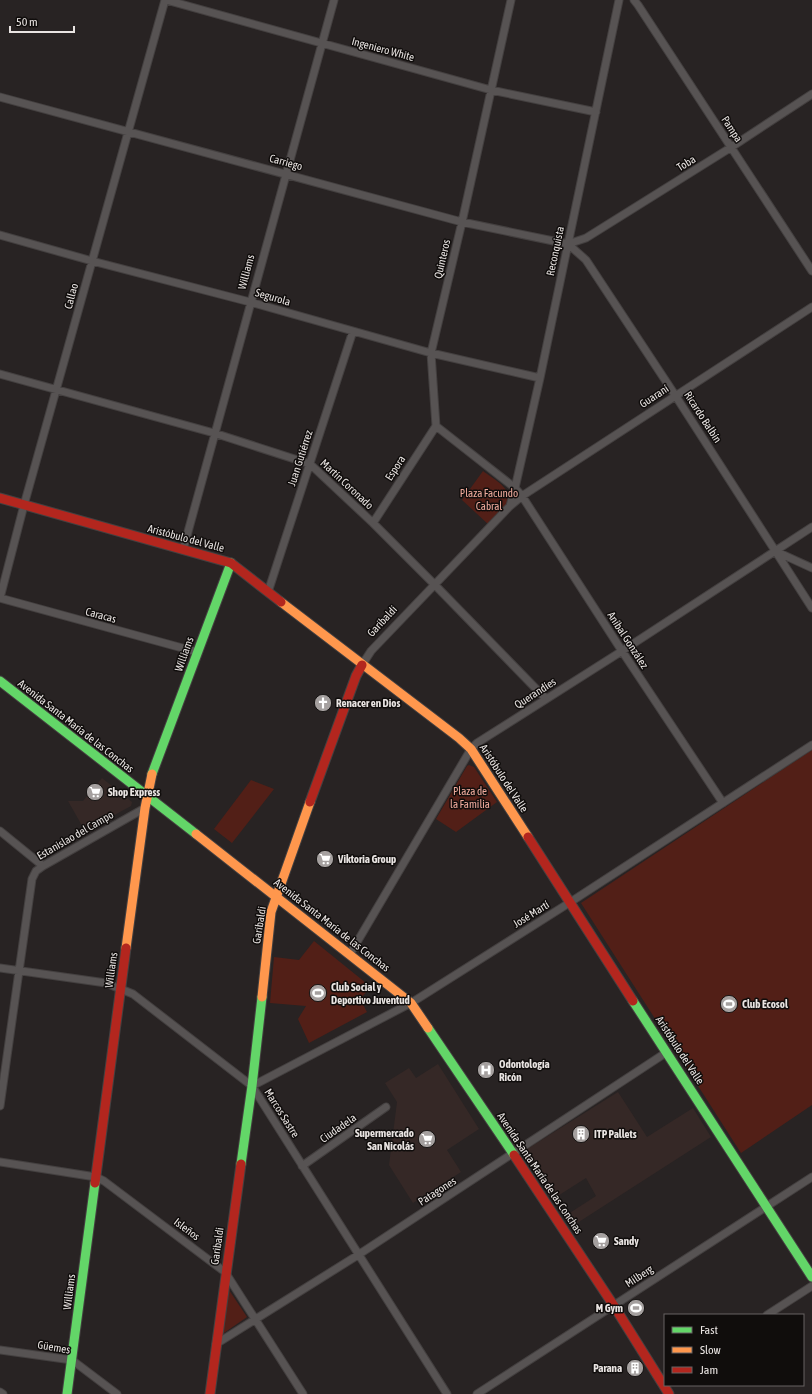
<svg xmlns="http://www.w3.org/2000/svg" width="812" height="1394" viewBox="0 0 812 1394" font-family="'Asap Condensed',sans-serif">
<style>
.built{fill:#352826}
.green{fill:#521f17}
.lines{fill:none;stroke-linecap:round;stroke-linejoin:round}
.street-casing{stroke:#444040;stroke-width:9}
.fast-casing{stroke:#444040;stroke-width:11}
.slow-casing{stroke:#444040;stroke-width:11}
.jam-casing{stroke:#444040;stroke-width:11}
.street{stroke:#575353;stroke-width:7}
.fast{stroke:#63d668;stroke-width:9}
.slow{stroke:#ff974d;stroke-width:9}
.jam{stroke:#b3261e;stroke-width:9}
.labels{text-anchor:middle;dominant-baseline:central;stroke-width:3;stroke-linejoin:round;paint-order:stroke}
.street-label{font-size:11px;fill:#e9e4e2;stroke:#100d0c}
.park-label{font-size:11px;fill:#f0ab9d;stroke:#100d0c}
.poi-label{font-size:11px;font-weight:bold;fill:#e9e4e2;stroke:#100d0c;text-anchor:start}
</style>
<rect width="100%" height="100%" fill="#282323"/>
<path class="built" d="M102,778L132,802L131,806L85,831L68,801H83Z
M438,1064L479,1129L447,1150L461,1172L413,1203L389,1165L397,1102L385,1083L409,1068L416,1078Z
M618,1092L647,1137L693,1108L711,1137L571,1227L565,1216L596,1196L586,1178L553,1199L525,1155L527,1149Z"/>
<path class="green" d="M483,471C493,479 511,487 509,502L489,525L462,500Z
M812,750V1105L741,1153L581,903Z
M469,765L474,767L497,802L456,832L436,819L467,766Z
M251,780L274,789L232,843L214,829Z
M314,941L371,987L360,999L367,1012L309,1043L298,1019L306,1006L270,1003L274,957L299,960Z
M227,1287L247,1317L221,1335Z"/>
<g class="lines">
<defs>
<path id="street" d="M166,0L491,90L596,112
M511,0L462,222L431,353L436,426L515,488L522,496L622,651L723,803
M634,0L638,5L812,271
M0,97L462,222L568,244L586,238L730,148L812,94
M0,235L92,261L250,302L431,353L540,378
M568,244L586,260L675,395L812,608
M0,374L214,433L310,464L373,523L434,584L546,699
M510,506L515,488L540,378L619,0
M373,523L436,426
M183,550L334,0
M775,551L812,568
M268,592L353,331
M0,598L24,505L165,0
M0,598L197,652
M362,665L371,651L510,506L522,496L812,307
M0,831L43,866
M350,954L458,771L471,749L477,743L622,651L812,527
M0,968L106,983L133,994L252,1086L447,1394
M252,1086L411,1003L569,903L812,745
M0,1106L32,879L36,871L43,866L145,808
M0,1162L96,1177L104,1181L225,1272L303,1394
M302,1166L386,1107
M767,1315L812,1286
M216,1344L358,1255L667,1052
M0,1350L72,1360L117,1394
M0,1392L3,1394
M477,1394L812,1177"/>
<path id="fast" d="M0,681L196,834
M152,774L231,563
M633,1001L812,1277
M428,1028L514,1155
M241,1164L252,1086L262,997
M67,1394L95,1183"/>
<path id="slow" d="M281,602L459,738L471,749L528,837
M196,834L411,1003L428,1028
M126,948L145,808L152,774
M262,997L271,912L310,802"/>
<path id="jam" d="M0,498L231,563L281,602
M310,802L356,676L362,665
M528,837L633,1001
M514,1155L614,1306L669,1394
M95,1183L126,948
M210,1394L241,1164"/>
</defs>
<use href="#street" class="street-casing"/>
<use href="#fast" class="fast-casing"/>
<use href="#slow" class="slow-casing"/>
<use href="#jam" class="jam-casing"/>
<use href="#street" class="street"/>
<use href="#fast" class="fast"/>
<use href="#slow" class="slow"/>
<use href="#jam" class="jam"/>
</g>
<defs>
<symbol id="church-disc" viewBox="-11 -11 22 22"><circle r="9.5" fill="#a5a09f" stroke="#100d0c"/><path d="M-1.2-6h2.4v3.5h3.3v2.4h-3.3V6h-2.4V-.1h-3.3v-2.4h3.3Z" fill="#fff"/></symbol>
<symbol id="supermarket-disc" viewBox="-11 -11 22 22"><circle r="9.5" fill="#a5a09f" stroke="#100d0c"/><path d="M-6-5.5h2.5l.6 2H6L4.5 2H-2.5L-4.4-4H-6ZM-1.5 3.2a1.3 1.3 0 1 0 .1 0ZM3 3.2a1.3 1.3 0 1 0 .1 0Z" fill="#fff"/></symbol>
<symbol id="stadium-disc" viewBox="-11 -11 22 22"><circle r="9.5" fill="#a5a09f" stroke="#100d0c"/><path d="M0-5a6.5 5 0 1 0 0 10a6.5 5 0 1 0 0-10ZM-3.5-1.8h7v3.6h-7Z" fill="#fff"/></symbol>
<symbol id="hospital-disc" viewBox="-11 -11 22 22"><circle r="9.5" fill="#a5a09f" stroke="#100d0c"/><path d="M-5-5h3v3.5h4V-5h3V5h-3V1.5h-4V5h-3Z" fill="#fff"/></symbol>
<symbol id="building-disc" viewBox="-11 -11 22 22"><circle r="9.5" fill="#a5a09f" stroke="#100d0c"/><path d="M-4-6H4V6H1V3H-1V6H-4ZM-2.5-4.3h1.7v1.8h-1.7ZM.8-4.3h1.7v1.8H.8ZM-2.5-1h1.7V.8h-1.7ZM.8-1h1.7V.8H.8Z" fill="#fff"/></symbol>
</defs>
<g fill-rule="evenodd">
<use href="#church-disc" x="313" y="693" width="20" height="20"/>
<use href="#supermarket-disc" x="85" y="782" width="20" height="20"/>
<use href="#supermarket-disc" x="315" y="849" width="20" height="20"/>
<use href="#stadium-disc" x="308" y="983" width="20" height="20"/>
<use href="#stadium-disc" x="719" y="994" width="20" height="20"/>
<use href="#hospital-disc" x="476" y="1060" width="20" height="20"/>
<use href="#building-disc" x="571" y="1124" width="20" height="20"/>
<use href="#supermarket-disc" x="417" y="1129" width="20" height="20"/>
<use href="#supermarket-disc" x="591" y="1231" width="20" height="20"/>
<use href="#stadium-disc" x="626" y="1298" width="20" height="20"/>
<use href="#building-disc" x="625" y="1358" width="20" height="20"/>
</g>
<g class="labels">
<g class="street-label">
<text transform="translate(383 49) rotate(15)">Ingeniero White</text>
<text transform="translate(732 129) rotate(57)">Pampa</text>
<text transform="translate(286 162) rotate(15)">Carriego</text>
<text transform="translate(686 163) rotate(-32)">Toba</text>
<text transform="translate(555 251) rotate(-78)">Reconquista</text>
<text transform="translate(442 259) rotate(-77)">Quinteros</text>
<text transform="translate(246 272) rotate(-75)">Williams</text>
<text transform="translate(71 296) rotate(-75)">Callao</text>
<text transform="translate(273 297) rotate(16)">Segurola</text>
<text transform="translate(654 396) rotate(-33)">Guaraní</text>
<text transform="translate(703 417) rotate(57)">Ricardo Balbín</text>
<text transform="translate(300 458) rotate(-72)">Juan Gutiérrez</text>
<text transform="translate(395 468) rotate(-57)">Espora</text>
<text transform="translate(347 484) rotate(43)">Martín Coronado</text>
<text transform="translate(186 538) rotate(15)">Aristóbulo del Valle</text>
<text transform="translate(101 615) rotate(15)">Caracas</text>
<text transform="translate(382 621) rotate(-47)">Garibaldi</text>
<text transform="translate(628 640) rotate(57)">Aníbal González</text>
<text transform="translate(184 654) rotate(-70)">Williams</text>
<text transform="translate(535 693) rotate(-33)">Querandíes</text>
<text transform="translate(76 726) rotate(38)">Avenida Santa María de las Conchas</text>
<text transform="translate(504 778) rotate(57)">Aristóbulo del Valle</text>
<text transform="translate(75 835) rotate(-30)">Estanislao del Campo</text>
<text transform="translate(531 914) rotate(-32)">José Martí</text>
<text transform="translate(259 925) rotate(-81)">Garibaldi</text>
<text transform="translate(332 925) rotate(38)">Avenida Santa María de las Conchas</text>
<text transform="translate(111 970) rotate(-82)">Williams</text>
<text transform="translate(680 1050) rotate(57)">Aristóbulo del Valle</text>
<text transform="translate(282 1113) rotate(58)">Marcos Sastre</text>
<text transform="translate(338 1128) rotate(-35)">Ciudadela</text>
<text transform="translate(540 1173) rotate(56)">Avenida Santa María de las Conchas</text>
<text transform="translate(437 1191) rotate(-33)">Patagones</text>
<text transform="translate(187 1229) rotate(37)">Isleños</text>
<text transform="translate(217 1246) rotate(-82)">Garibaldi</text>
<text transform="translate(639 1276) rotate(-33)">Milberg</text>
<text transform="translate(69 1292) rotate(-83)">Williams</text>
<text transform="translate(54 1347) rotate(9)">Güemes</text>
</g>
<g class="park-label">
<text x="489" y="493">Plaza Facundo<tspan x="489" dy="13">Cabral</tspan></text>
<text x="470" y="791">Plaza de<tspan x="470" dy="13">la Familia</tspan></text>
</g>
<g class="poi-label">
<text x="336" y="703">Renacer en Dios</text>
<text x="108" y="792">Shop Express</text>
<text x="338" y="859">Viktoria Group</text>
<text x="331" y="987">Club Social y<tspan x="331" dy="13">Deportivo Juventud</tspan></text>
<text x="742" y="1004">Club Ecosol</text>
<text x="499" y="1064">Odontología<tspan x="499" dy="13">Ricón</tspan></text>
<text x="414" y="1133" text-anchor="end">Supermercado<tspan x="414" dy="13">San Nicolás</tspan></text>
<text x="594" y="1134">ITP Pallets</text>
<text x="614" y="1241">Sandy</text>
<text x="623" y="1308" text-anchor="end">M Gym</text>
<text x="622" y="1368" text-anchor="end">Parana</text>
</g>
</g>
<rect x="664" y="1314" width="140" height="72" fill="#100d0c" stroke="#676362"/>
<rect x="672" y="1327" width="20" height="6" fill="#63d668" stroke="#676362"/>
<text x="700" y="1334" font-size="12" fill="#e9e4e2">Fast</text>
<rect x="672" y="1347" width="20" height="6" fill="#ff974d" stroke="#676362"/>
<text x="700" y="1354" font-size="12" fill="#e9e4e2">Slow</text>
<rect x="672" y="1367" width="20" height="6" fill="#b3261e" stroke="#676362"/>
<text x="700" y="1374" font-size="12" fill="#e9e4e2">Jam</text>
<path d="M10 26v6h64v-6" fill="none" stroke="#e9e4e2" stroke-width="2"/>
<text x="16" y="26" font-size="12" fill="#e9e4e2" stroke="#100d0c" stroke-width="3" paint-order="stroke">50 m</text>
</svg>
